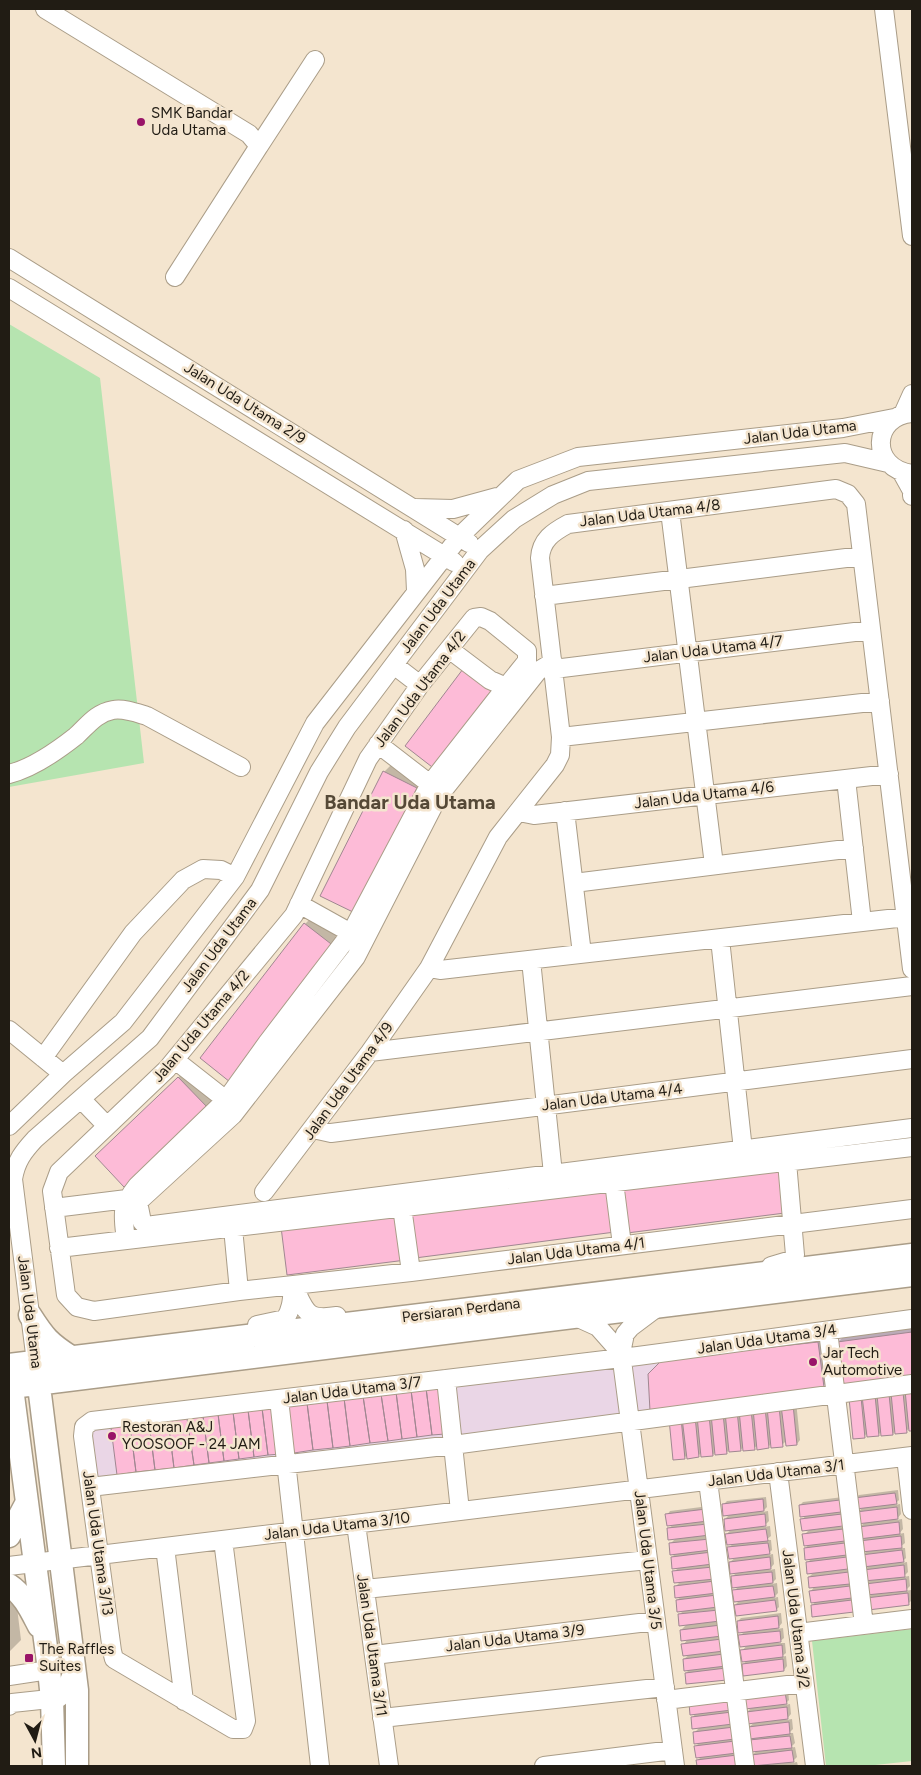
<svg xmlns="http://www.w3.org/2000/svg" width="921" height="1775" viewBox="0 0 921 1775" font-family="Figtree,sans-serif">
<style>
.commercial{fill:#ead6e6}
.green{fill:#b6e4b0}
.shadow{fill:#0003}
.building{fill:#fdbbd7;stroke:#a08791}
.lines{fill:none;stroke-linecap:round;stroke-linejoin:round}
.minor-casing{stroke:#aa9d88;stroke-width:20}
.major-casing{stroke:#aa9d88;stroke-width:25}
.minor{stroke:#fff;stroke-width:18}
.major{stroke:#fff;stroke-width:22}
.poi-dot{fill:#991468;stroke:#f4e5cf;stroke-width:2}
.labels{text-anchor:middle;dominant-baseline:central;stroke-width:5;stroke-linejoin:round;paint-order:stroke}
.poi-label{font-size:15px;fill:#211c14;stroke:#f4e5cf;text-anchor:start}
.street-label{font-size:15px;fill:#211c14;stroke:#f4e5cf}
.district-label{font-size:20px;font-weight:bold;fill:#554937;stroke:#f4e5cf}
</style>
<rect width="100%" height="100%" fill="#f4e5cf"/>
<path class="commercial" d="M912,1324V1388L96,1490L89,1436L94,1425Z"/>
<path class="green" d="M9,324L100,378L144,763L9,787Z
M912,1629V1761L866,1766H826L812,1641Z"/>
<path class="shadow" d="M391,765L423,781L362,904L384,772Z
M312,917L341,939L230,1080L305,924Z
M186,1070L214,1100L207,1107L104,1148Z
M912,1327V1378L838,1342L843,1337Z
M823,1337L829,1380L824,1385L669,1354Z
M912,1387V1430H910V1428L906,1431L896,1430L893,1434L882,1431L878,1435L867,1433L864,1437L850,1399Z
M796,1401L800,1440L797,1444L786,1441L782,1445L772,1443L768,1447L758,1445L754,1448L744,1447L740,1450L730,1449L726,1453L716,1451L713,1455L702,1452L698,1456L687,1455L684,1458L670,1420Z
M898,1490L899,1500L894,1505L900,1504L901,1514L896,1520L902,1519L903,1529L899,1534L904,1533L905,1543L899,1548H905L906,1558L901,1563L907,1562L908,1572L903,1577L909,1576L910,1586L905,1591L911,1590L912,1600L908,1604L868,1598L873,1593L866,1584L871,1579L864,1570L870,1565L862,1556L868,1550L861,1541L865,1537L859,1528L865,1522L857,1513L863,1507L855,1498L859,1495Z
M766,1497L767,1507L762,1512L768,1511L769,1521L763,1527L770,1526L771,1536L766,1540H771L772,1550L767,1555L773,1554L774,1564L769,1570L775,1569L776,1579L771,1584L777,1583L778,1593L773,1598L778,1597L779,1607L776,1610L735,1605L740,1600L734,1591L739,1586L732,1577L737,1572L730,1562L736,1557L728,1548L733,1544L727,1534L732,1528L725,1519L730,1514L723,1505L727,1501Z
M843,1497L844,1507L839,1512H845L846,1521L840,1527H846L849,1550L844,1555H850L851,1565L846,1570L852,1569L853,1579L848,1584L853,1583L856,1607L812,1605L817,1601L811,1591L815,1586L809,1577L814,1572L807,1563L812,1558L805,1548L810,1544L804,1535L810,1529L802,1520L807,1514L800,1505L803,1502Z
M709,1506L723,1617L717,1623L724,1622L727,1646L721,1652L727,1651L730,1675L686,1673L690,1669L684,1659L690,1654L683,1645L688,1639L681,1630L687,1624L679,1615L684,1610L677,1600L682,1596L676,1586L681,1581L674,1572L679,1567L672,1557L676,1553L670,1544L676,1538L668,1529L674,1524L667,1515L670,1511Z
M15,1591L21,1640L9,1652V1592Z
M781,1613L782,1623L777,1629L783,1628L784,1638L778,1643H785L786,1653L781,1657L786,1656L787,1666L784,1670L743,1664L748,1660L742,1651L747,1645L740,1636L745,1631L738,1621L741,1618Z
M788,1690L789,1700L784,1705L790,1704L791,1714L786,1720L792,1719L793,1729L789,1733H793L795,1743L790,1748L795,1747L797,1757L791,1763L797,1762L798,1766H758L759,1765L752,1755L758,1750L751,1741L755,1737L749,1727L755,1722L747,1712L752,1707Z
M733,1695L736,1719L730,1725H737L738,1766H698L697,1761L702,1756L696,1746L700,1742L694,1733L700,1727L692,1718L697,1712Z"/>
<path class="building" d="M466,665L497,689L436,770L405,746Z
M383,771L417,788L355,913L320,896Z
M304,923L335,947L230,1082L200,1058Z
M178,1077L208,1108L124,1187L95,1156Z
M779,1165L785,1213L627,1233L621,1185Z
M609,1185L615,1232L415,1258L409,1211Z
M400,1212L406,1260L287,1275L281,1227Z
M912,1332V1379L844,1388L837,1342Z
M818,1342L824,1387L650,1411L648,1374L663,1359Z
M439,1386L445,1434L432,1435L426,1388Z
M426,1388L432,1435L417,1437L411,1390Z
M912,1389V1431H909L905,1390Z
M411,1390L417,1437L402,1439L396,1392Z
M396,1392L402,1439L388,1441L381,1394Z
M903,1392L907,1433L895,1434L891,1393Z
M381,1394L388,1441L370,1443L363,1396Z
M889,1394L893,1435L881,1436L877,1395Z
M875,1395L879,1436L867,1437L862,1396Z
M363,1396L370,1443L350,1446L344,1398Z
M861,1397L865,1438L853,1439L849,1398Z
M344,1398L350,1446L333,1448L327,1401Z
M327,1401L333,1448L313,1450L307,1403Z
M307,1403L313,1450L294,1453L288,1406Z
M793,1404L797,1445L786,1446L781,1405Z
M275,1406L281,1454L268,1455L262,1408Z
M779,1406L783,1447L771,1448L767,1407Z
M765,1407L769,1448L757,1450L753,1409Z
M262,1408L268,1455L254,1457L248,1410Z
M751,1409L755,1450L743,1451L739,1410Z
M248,1410L254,1457L239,1459L233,1412Z
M737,1410L741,1451L729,1452L725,1412Z
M233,1412L239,1459L224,1461L218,1414Z
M723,1413L727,1454L715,1455L711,1414Z
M218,1414L224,1461L209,1463L203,1416Z
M709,1415L713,1456L701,1457L697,1416Z
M203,1416L209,1463L194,1465L187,1418Z
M695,1416L699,1457L687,1459L682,1418Z
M187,1418L194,1465L174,1468L168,1420Z
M681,1418L685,1459L673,1460L669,1419Z
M168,1420L174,1468L155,1470L149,1423Z
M149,1423L155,1470L136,1472L130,1425Z
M130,1425L136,1472L117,1475L111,1428Z
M895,1493L897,1504L856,1509L854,1498Z
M763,1499L764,1511L723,1516L722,1504Z
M840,1500L841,1512L800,1517L799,1505Z
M897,1507L898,1519L857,1524L856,1512Z
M706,1509L708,1521L667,1526L665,1514Z
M765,1514L766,1526L725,1531L724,1519Z
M842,1514L843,1526L802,1531L800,1519Z
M899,1522L900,1534L859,1539L858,1527Z
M708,1524L710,1535L668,1540L667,1528Z
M766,1529L768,1541L727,1545L725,1534Z
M843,1529L845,1541L804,1546L802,1534Z
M901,1536L902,1548L861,1552L859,1541Z
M710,1539L711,1550L670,1555L669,1543Z
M768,1543L770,1554L729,1559L727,1547Z
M845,1543L847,1555L805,1560L804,1548Z
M902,1550L904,1562L863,1567L861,1555Z
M712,1552L713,1564L672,1569L671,1557Z
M770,1557L771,1569L730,1574L729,1562Z
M847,1557L848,1569L807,1574L806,1562Z
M904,1565L905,1577L864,1581L863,1570Z
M713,1567L715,1579L674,1583L672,1571Z
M772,1572L773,1583L732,1588L731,1576Z
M849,1572L850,1584L809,1588L808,1577Z
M906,1579L907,1591L866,1595L865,1584Z
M715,1581L717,1593L675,1598L674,1586Z
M773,1586L775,1597L734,1602L732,1590Z
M850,1586L852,1598L811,1603L809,1591Z
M908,1593L909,1605L868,1610L866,1598Z
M717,1595L718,1607L677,1612L676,1600Z
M775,1600L777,1611L736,1616L734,1605Z
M852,1600L854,1612L812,1617L811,1605Z
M719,1610L720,1621L679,1626L678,1614Z
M778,1616L779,1628L738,1633L737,1621Z
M721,1625L722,1636L681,1641L680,1630Z
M780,1631L781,1642L740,1647L738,1635Z
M722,1639L724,1651L683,1656L681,1644Z
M782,1645L783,1657L742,1662L740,1650Z
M724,1654L726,1666L684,1671L683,1659Z
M783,1659L784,1671L743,1676L742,1664Z
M726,1668L727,1680L686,1684L685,1673Z
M785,1692L787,1704L745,1709L744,1697Z
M730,1698L732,1710L690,1715L689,1703Z
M787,1707L788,1719L747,1724L746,1712Z
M732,1712L733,1724L692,1729L691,1717Z
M789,1722L790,1734L749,1739L748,1727Z
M734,1727L735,1739L694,1744L693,1732Z
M790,1736L792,1748L751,1752L749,1740Z
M735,1741L737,1753L696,1758L694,1746Z
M792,1750L794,1762L752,1766L751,1755Z
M737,1755L738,1766H697L696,1760Z"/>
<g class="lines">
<defs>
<path id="minor" d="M45,9L249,134L259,146L175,277
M884,9L912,236
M259,146L315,60
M9,258L469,543
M9,288L454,562
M912,413C872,416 869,468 912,474
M903,414L912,394
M902,473L912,491V496
M415,508L453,509L497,497
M670,511L714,865
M404,530L415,569L416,591
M544,596L862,556
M449,649L490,680L506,687L527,661V651L490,621L481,617L474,618L420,685L368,759L294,915L167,1069L59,1172L52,1191L66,1295L77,1307L94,1311L239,1291L411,1272L912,1209
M553,662L538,671L438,797L356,957L233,1115L138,1202L142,1222L146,1226L912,1128
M394,665L420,685
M554,669L871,630
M561,737L880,701
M378,744L430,784
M9,774C33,768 57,751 76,736C88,725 96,713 113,710C124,708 137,713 147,716L241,767
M846,779L862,922
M565,811L582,954
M519,812L534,815L889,774
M574,883L854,848
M299,904L351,933
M720,939L743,1150
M531,960L553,1174
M429,968L440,970L906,917
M9,1030L63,1074
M370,1052L912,986
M43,1058L133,933L183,880L203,869L221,870L235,877
M175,1060L226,1100
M81,1099L107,1126
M9,1126L63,1074L123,1022L235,877L315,723L460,536L518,480L578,457L843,428L894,418
M313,1129L331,1133L912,1059
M614,1182L622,1245
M264,1192L370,1052L429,968L498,837L555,765L560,755L561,737L540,558C541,540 553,532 568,524L836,489L848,494L856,504L912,969
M402,1207L411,1272
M54,1208L127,1199
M233,1228L239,1291
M126,1240C123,1215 120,1207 137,1186L226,1100L267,1043L351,933L430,784L506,687
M59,1248L912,1147
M771,1266L791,1260L795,1255L787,1162
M293,1285C306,1311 305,1321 337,1316
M659,1306L631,1327L625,1334L621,1353L675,1766
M576,1317L598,1327L621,1353
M257,1325L285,1319C292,1309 292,1298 293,1286
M828,1331L864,1625
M36,1362L13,1179C16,1161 23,1152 35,1139L150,1038L260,890L319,772L347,727L480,550L514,519L553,495L588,481L845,453L888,463
M446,1379L460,1511
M279,1399L320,1766
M906,1457L912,1510
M778,1472L815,1766
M708,1481L745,1766
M90,1487L453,1445L912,1384
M356,1524L389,1766
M223,1540L246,1721L243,1729H233L114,1659L112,1651L83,1436L84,1427L92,1421L638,1356L912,1319
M165,1547L184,1701
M9,1566L912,1456
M365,1589L648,1560
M798,1633L912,1619
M374,1655L656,1621
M9,1676L49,1670
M666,1700L804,1683
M9,1706L12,1703L59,1698L64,1693L74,1669
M382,1718L665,1687
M544,1766L673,1750"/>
<path id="major" d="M30,1315C44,1337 49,1343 71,1357
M37,1370L77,1690V1766
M12,1387L912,1275
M9,1536L27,1502
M9,1585C24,1595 31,1611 39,1626
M54,1766L52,1699L49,1670L9,1365L912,1255"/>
</defs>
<use href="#minor" class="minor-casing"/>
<use href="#major" class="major-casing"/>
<use href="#minor" class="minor"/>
<use href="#major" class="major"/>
</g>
<g class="poi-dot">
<circle cx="141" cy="122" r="5"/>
<circle cx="813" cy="1362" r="5"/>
<circle cx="112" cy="1436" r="5"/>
<rect x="24" y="1653" width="10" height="10" rx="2.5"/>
</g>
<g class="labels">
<g class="poi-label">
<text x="151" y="113">SMK Bandar<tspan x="151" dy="17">Uda Utama</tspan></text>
<text x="823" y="1353">Jar Tech<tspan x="823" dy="17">Automotive</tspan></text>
<text x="122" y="1427">Restoran A&amp;J<tspan x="122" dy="17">YOOSOOF - 24 JAM</tspan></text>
<text x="39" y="1649">The Raffles<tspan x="39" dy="17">Suites</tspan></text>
</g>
<g class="street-label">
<text transform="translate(245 403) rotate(32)">Jalan Uda Utama 2/9</text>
<text transform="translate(800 432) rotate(-7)">Jalan Uda Utama</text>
<text transform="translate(650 513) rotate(-7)">Jalan Uda Utama 4/8</text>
<text transform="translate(438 606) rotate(-53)">Jalan Uda Utama</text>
<text transform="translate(713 649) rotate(-7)">Jalan Uda Utama 4/7</text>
<text transform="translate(420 689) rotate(-53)">Jalan Uda Utama 4/2</text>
<text transform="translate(704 795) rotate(-7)">Jalan Uda Utama 4/6</text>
<text transform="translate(219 945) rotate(-53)">Jalan Uda Utama</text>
<text transform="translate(201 1026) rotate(-50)">Jalan Uda Utama 4/2</text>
<text transform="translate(348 1081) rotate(-54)">Jalan Uda Utama 4/9</text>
<text transform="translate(612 1097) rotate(-7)">Jalan Uda Utama 4/4</text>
<text transform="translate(576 1251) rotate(-7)">Jalan Uda Utama 4/1</text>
<text transform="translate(461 1310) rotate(-7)">Persiaran Perdana</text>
<text transform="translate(30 1312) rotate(83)">Jalan Uda Utama</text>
<text transform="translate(767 1339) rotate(-8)">Jalan Uda Utama 3/4</text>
<text transform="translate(352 1390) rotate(-7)">Jalan Uda Utama 3/7</text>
<text transform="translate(776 1473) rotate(-7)">Jalan Uda Utama 3/1</text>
<text transform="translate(337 1526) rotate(-7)">Jalan Uda Utama 3/10</text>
<text transform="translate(98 1543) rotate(82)">Jalan Uda Utama 3/13</text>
<text transform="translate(648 1560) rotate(83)">Jalan Uda Utama 3/5</text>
<text transform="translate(796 1619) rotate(83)">Jalan Uda Utama 3/2</text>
<text transform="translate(515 1638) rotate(-7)">Jalan Uda Utama 3/9</text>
<text transform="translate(372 1645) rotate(82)">Jalan Uda Utama 3/11</text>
</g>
<g class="district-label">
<text x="410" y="802">Bandar Uda Utama</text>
</g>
</g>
<rect width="921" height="1775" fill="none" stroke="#211c14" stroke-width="20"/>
<g transform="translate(35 1740) rotate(173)" stroke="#f4e5cf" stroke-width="4" paint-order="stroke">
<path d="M0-4L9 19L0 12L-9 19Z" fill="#211c14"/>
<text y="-8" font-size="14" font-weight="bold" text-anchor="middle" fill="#211c14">N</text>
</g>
</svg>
